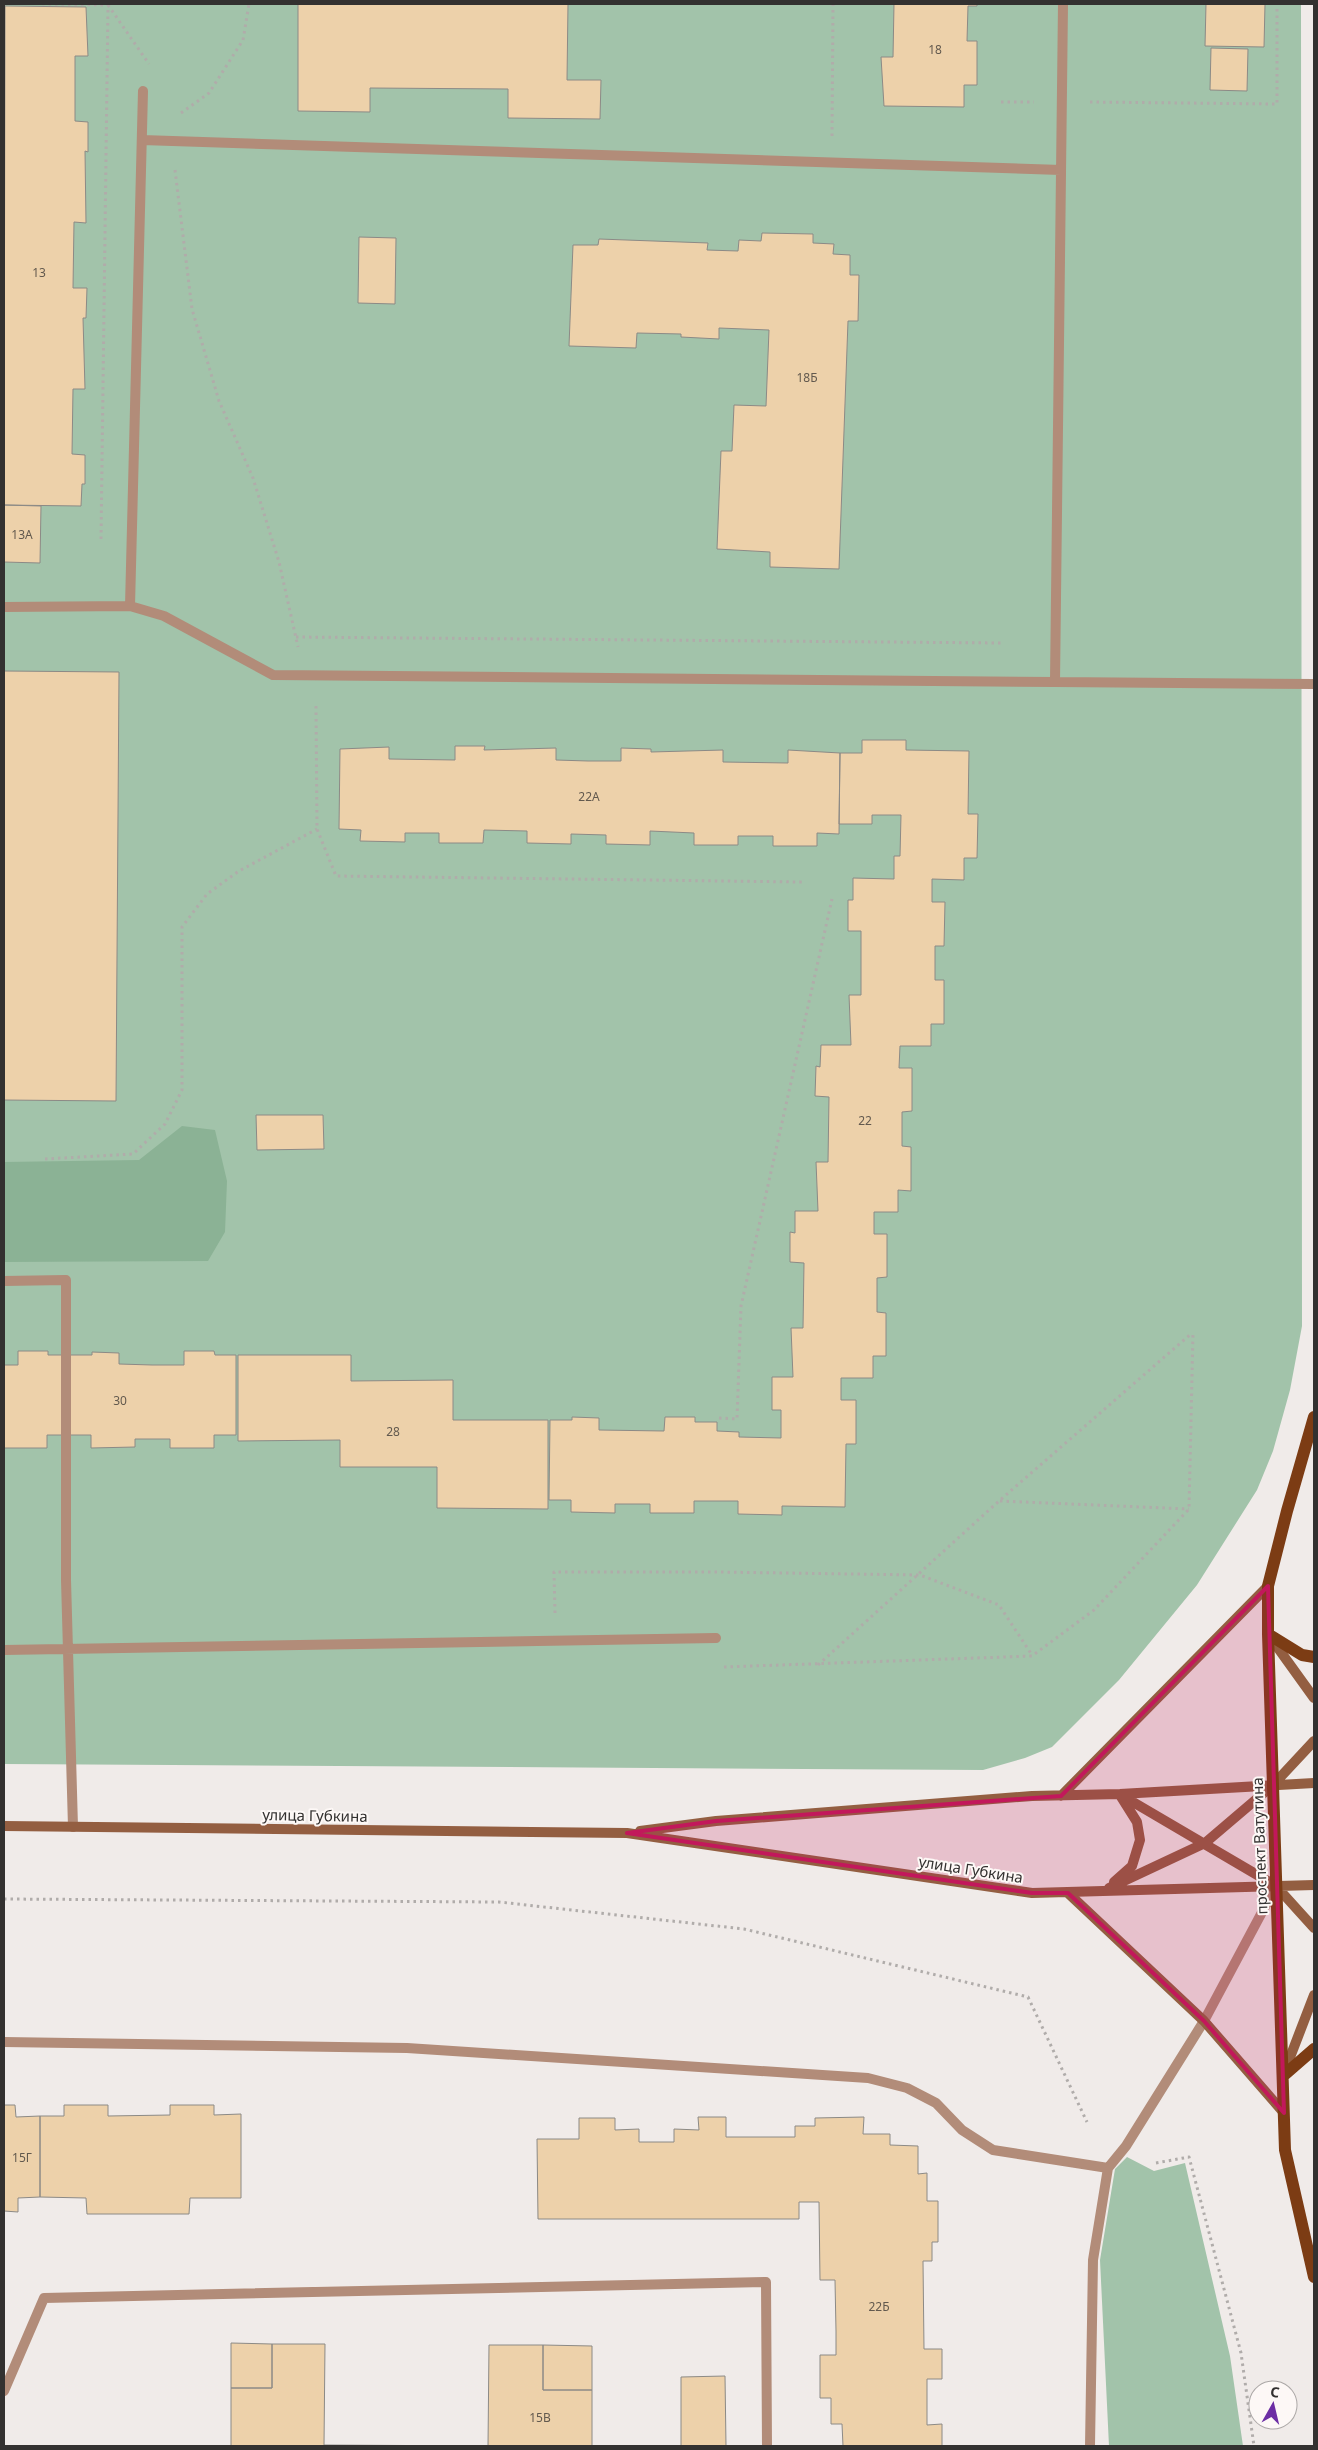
<svg xmlns="http://www.w3.org/2000/svg" width="1318" height="2450" viewBox="0 0 1318 2450" font-family="'Noto Sans',sans-serif">
<style>
.green{fill:#a2c3aa}
.forest{fill:#8bb295}
.building{fill:#edd1aa;stroke:#8c8a86}
.lines{fill:none;stroke-linecap:round;stroke-linejoin:round}
.path{stroke:#b0acaa;stroke-width:3;stroke-dasharray:2.5 4;stroke-linecap:butt}
.service{stroke:#b28c79;stroke-width:10}
.secondary{stroke:#935e41;stroke-width:10}
.primary{stroke:#7c3c14;stroke-width:12}
.marked{fill:#c2185b;fill-opacity:0.2;stroke:#c2185b;stroke-width:4;stroke-linejoin:round}
.labels{text-anchor:middle;dominant-baseline:central;stroke-width:4;stroke-linejoin:round;paint-order:stroke}
.number-label{font-size:12px;fill:#62594e}
.street-label{font-size:15px;fill:#333130;stroke:#fdf8f6}
</style>
<rect width="100%" height="100%" fill="#f0ebe9"/>
<path class="green" d="M4,4H1301L1302,1326L1290,1390L1273,1451L1257,1490L1197,1585L1119,1680L1052,1747L1025,1758L983,1770L4,1764Z
M1127,2157L1154,2171L1185,2163L1230,2356L1243,2446H1109L1100,2260L1115,2169Z"/>
<path class="forest" d="M182,1126L215,1130L227,1181L225,1232L208,1261L4,1262V1162L139,1160Z"/>
<path class="building" d="M298,4H568L567,80H601L600,119L508,118V89L370,88V112L298,111Z
M894,4H977V6H968L967,41H977V85H964V107L884,106L881,57H893Z
M1206,4H1265L1264,47L1205,46Z
M5,6L86,7L88,56H75V121L88,122V152L85,151L86,223L74,222L73,288H87L86,318H83L85,389H73L72,454L85,455V484H82L81,506L4,505Z
M1211,48L1248,49L1247,91L1210,90Z
M762,233L813,234V243L834,244L833,254L850,255V275H859L858,321H848L839,569L770,567V552L717,549L721,451H732L734,405L766,406L769,330L719,328V339L681,337V334L637,333L636,348L569,346L573,245H598L599,239L708,243L707,250L738,251L739,240L761,241Z
M359,237L396,238L395,304L358,303Z
M4,505L41,506L40,563L4,562Z
M4,671L119,672L116,1101L4,1100Z
M862,740H906V750L969,751L968,814H978L977,858H964V880L932,879V902H945L944,946H935V980H944V1024H931V1046H900L899,1068H912V1111L902,1112V1146L911,1147V1191L898,1190V1212H874V1234H887V1277L877,1278V1312L886,1313V1356H873V1378H841V1400H856V1444H846L845,1507L782,1506V1515L738,1514V1501H694V1513H650V1504H615V1513L571,1512V1500H549L550,1420H572V1417L599,1418V1430L664,1431L665,1417H695V1422H717V1431L739,1432V1437L781,1438V1410H772V1377H793L791,1328H803L804,1263L790,1262V1232L795,1233V1211H818L816,1162H828L829,1097L815,1096L816,1066L820,1067L821,1045H851L849,995H861V931H848V900H853V878L894,879V856H900L901,815H872V824H839L840,753H862Z
M455,746H485L484,750L556,748V760L588,761H621V748L651,749V752L723,750V762L788,763V750L840,753L839,834L817,833V846H773V836H738V845H694V833L650,831V845L606,844V835L571,834V844L527,843V831L484,830L483,843H439V833H405V842L360,841L361,830L339,829L340,749L389,747V759L455,760Z
M256,1115H323L324,1149L257,1150Z
M18,1351H48V1355H92V1352L119,1353V1364L152,1365H184V1351H214L215,1355H236V1435H214V1448H170V1439H135V1447L91,1448V1435H47V1448H4V1365H18Z
M238,1355H351V1381L453,1380V1420H548V1509L437,1508V1467H340V1440L238,1441Z
M4,2105H15L16,2117L40,2116V2197L18,2198V2212L4,2211Z
M64,2105H108V2116L170,2115V2105H214V2115L241,2114V2198H190L189,2214H87L86,2198L40,2197V2116H64Z
M698,2117H726V2137H795V2126H815V2118L864,2117L863,2134H890V2145L918,2146V2174L927,2173V2201H938V2242H932V2261H923L924,2349H942V2379H927V2425L942,2424V2446H843L842,2424H831V2398H820V2355H836V2331L835,2280H820L819,2202H799V2219H538L537,2139H579V2118H615V2130L639,2129V2142H674V2129L699,2130Z
M231,2343L272,2344V2388H231Z
M272,2344H325L324,2445L488,2446L489,2345H543V2390H592V2446H231V2388H272Z
M543,2345L592,2346V2390H543Z
M725,2376L726,2446H681V2377Z"/>
<g class="lines">
<path class="path" d="M42,4L108,5
M108,5L149,64
M1001,102H1034
M1090,102L1277,104V4
M181,113L209,93L243,40L249,4
M832,136L833,4
M175,170L192,309L219,401L253,478L279,562L298,647
M101,539L108,5
M296,637L1001,643
M316,706L317,829L336,876L802,882
M45,1159L133,1154L165,1124L182,1090V927L207,894L239,871L317,829
M719,1418L737,1419L741,1306L832,899
M1000,1501L1189,1509
M555,1613L554,1572H716L920,1575L999,1605L1032,1655
M818,1665L999,1501L1192,1333
M724,1667L1032,1656L1094,1610L1189,1509L1193,1332
M4,1899L499,1902L744,1929L1028,1997L1087,2122
M1156,2163L1189,2157L1241,2353L1254,2446"/>
<path class="service" d="M142,140L1061,170
M130,606L143,91
M4,607L130,606L164,616L273,675L1055,682L1063,4
M1055,682L1314,684
M4,1281L66,1280V1580L73,1827
M4,1650L716,1638
M4,2042L407,2048L868,2078L907,2088L936,2103L962,2130L993,2150L1108,2168
M4,2391L44,2298L766,2282L767,2446
M1090,2446L1093,2260L1108,2168L1126,2146L1204,2021L1276,1886"/>
<path class="secondary" d="M1270,1637L1314,1698
M1121,1795L1276,1886L1314,1928
M1061,1796L1268,1586
M4,1826L627,1833L1032,1893L1314,1885
M640,1831L716,1821L1032,1796L1120,1794L1314,1783
M1114,1882L1132,1866L1140,1840L1137,1822L1120,1795
M1109,1888L1205,1843L1273,1785L1314,1741
M1068,1893L1204,2021L1284,2113
M1284,2073L1314,1995"/>
<path class="primary" d="M1314,1417L1287,1511L1268,1586V1634L1285,2150L1314,2277
M1268,1634L1302,1655L1314,1657
M1283,2076L1314,2049"/>
</g>
<path class="marked" d="M1268,1586L1284,2113L1204,2021L1068,1893H1032L627,1833L716,1821L1061,1796Z"/>
<g class="labels">
<g class="number-label">
<text x="935" y="49">18</text>
<text x="39" y="272">13</text>
<text x="807" y="377">18Б</text>
<text x="22" y="534">13А</text>
<text x="589" y="796">22А</text>
<text x="865" y="1120">22</text>
<text x="120" y="1400">30</text>
<text x="393" y="1431">28</text>
<text x="22" y="2157">15Г</text>
<text x="879" y="2306">22Б</text>
<text x="540" y="2417">15В</text>
</g>
<g class="street-label">
<text transform="translate(315 1815) rotate(1)">улица Губкина</text>
<text transform="translate(1259 1846) rotate(-92)">проспект Ватутина</text>
<text transform="translate(971 1869) rotate(9)">улица Губкина</text>
</g>
</g>
<rect width="1318" height="2450" fill="none" stroke="#333130" stroke-width="10"/>
<g transform="translate(1273 2405) rotate(8)"><circle r="24" fill="#fdf8f6" stroke="#aca8a7"/>
<path d="M0-4L9 19L0 12L-9 19Z" fill="#6c2ea4"/>
<text y="-8" font-size="14" font-weight="bold" text-anchor="middle" fill="#333130">С</text>
</g>
</svg>
